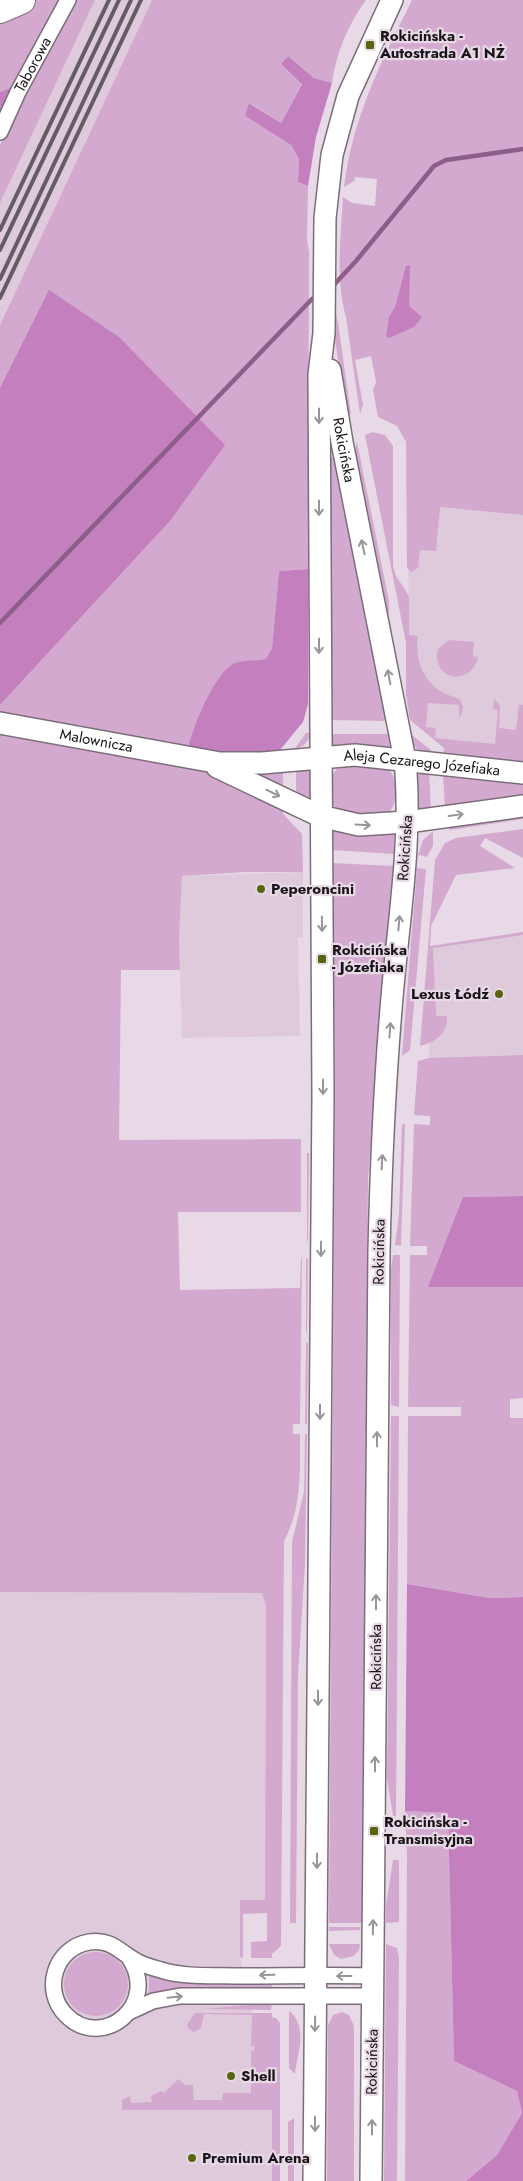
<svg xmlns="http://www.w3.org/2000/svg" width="523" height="2181" viewBox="0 0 523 2181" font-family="Jost,sans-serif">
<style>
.built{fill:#dfcadc}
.green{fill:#d3a9cf}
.forest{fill:#c480be}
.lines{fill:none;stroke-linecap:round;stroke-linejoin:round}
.stream{stroke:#8e5e8b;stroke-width:4.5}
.street-casing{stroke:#7b6e7a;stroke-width:18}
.secondary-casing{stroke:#7b6e7a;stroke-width:24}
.highway-casing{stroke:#7b6e7a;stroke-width:30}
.street{stroke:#fff;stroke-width:15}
.secondary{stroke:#fff;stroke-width:21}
.highway{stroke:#fff;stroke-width:28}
.rail{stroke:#645c64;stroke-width:4}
.oneway{stroke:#979597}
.poi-dot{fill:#57660d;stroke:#e8d9e6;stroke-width:2}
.labels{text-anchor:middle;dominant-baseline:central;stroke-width:4.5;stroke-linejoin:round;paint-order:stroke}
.poi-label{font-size:15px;font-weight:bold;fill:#181318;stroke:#e8d9e6;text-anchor:start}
.street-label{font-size:15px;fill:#181318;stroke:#e8d9e6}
</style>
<rect width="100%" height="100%" fill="#e8d9e6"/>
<path class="built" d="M95,0H152L0,325V203Z
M408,492L523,503V745L448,751L425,731L409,711Z
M303,872V938L298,937L300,1036L182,1038L179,937L182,876Z
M523,934V1057L429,1061L430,948Z
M0,1592L262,1593L266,1606L265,1900L240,1901V1957L273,2110L272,2181H0Z"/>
<path class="green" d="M0,0H62L15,86L0,92Z
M76,0H95L0,203V145L17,106Z
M152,0H366C348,24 336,54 332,83L314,78L288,56L281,64L302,83L281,123L250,103L245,116L291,145L299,159L298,182L308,186L307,240L309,252L308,569L279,571L272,648L266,659L258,661L188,750L0,716V705L170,521L224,445L0,388V325Z
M412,0H523V515L440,507L436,551L420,550L418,568L411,572L407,568L406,442L397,426L378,417L373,390L376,382L371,356L355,360L363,405L360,414L346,317C335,279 341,235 343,197L352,203L375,206L377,179L355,177L354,181L344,187C353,115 381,63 412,0Z
M332,300L338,322L351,415L347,411L332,323Z
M372,432L385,435L393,446V566L396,576L409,596V635L418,636C415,658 422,680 442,692C448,696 455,696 460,700L463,706L462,714L459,717V705L428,703L426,727L436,728L435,738L495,744L498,710L493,709L494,698L500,706L499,728L516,730L519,704L523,705V764L444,756V748L410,720L406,695V643L365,435Z
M357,442L389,601V614L387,615L355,450Z
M331,457L334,459L386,721L331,720Z
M449,640L474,642L473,656L478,657C472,687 431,681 438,649Z
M0,730L200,769L283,805V814L302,834L303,872H246L182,876L179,937L180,970H121L119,1140L301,1139V1212H178L180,1290L300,1288L301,1259H302L300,1424H293V1434H300C300,1471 302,1508 284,1541L281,1946L272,1954V1958H251V1942L267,1941V1913L243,1914V1958L240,1957V1900H265L266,1606L262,1593L0,1592Z
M408,732L431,750L432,754C420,752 408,746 408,732Z
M306,733H313L304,745L293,751Z
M331,734H388L390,749L334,747L331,745Z
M343,764L386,767C394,774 396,781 396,791C396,828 363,815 339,812C326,799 327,773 343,764Z
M311,766L314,802L296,796V767Z
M283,769V789L255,775V773Z
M412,771H429L431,810L417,813Z
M443,773L523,781V797L445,809Z
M523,815V819L450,830L447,826Z
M336,829L394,834V854L332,850V832Z
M523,829V858L485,838L480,846L515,868L456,875L431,926L430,946L523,932V935L433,948L436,1016H447C448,1033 435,1043 420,1046L435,860L445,843L456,838Z
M433,831V846L427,857L420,855L418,856L423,840Z
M332,863L393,866L368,1179L362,1923H329L335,1071Z
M417,868L426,869L410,1050L402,1056Z
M523,1055V1196L463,1197L429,1287H523V1398L510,1399V1418H523V1597L490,1598L407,1584L408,1416H461V1407H408L410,1255H427V1246H410L414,1124L430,1125V1116L414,1115L418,1061L429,1058Z
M405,1123L401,1246L395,1245L399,1215L402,1125Z
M307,1153H309L308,1241H307Z
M393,1255H400L399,1407L391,1405V1270Z
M306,1259H308L307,1333H306Z
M306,1343H308L307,1424H305Z
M391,1416H399L396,1816H393L387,1779Z
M305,1434H307L305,1563L298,1674L296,1923H290L292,1542L304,1492Z
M405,1811L448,1813L454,2061L517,2091L522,2113L497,2155L466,2181H405L407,1854Z
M393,1860H399V1922L386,1923V1905Z
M329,1927H360V1930L329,1931Z
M329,1944H360L359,1950L354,1956L341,1959L334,1955Z
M386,1944L397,1948L399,1958L397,2181H384Z
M64 1984a32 32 0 1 1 64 0a32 32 0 1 1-64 0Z
M149,1974L187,1982L272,1983V1988H183L149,1994Z
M268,2003H272L271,2010L204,2009Z
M289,2011C309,2026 297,2054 295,2074L289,2068Z
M342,2012L349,2015L354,2026V2181H327L328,2025L333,2015Z
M195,2013H272V2017L276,2018L280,2023V2181H272V2110H122V2100L130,2096L131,2103L152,2102L151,2096L161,2091L164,2093L178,2079L185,2085H193L194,2100H222L223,2093H251V2051H254V2046H251L252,2015L204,2014L201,2028L194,2032L189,2029L187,2025Z
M294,2118V2181H288V2122Z"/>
<path class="forest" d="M288,56L314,78L332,83L316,137L308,186L298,182L299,159L291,145L245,116L249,103L281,123L302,84L281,64Z
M15,86L0,120V92Z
M410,265L409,306L422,317L414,327L389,338L386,336L389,317L395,307L406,266Z
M49,290L119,337L225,445L170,521L0,705V388Z
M308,569V704L303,722L280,750L281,753L259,755L188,750C192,728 214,673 235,663C244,660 257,661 266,659L272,648L279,571Z
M523,1196V1287H428L463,1197Z
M407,1584L490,1598L523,1597V2181H466L497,2155L522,2113L517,2091L454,2061L448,1813L405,1811Z"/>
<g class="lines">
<path class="stream" d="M331,288L356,261L434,166L446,160L523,149
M0,623L312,299L318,296"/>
<defs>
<g id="street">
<path id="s1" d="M0,132L18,92L68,0"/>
<path d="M128,1956C162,2004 102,2052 66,2015C42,1991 54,1948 89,1942C112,1938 121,1954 140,1963C146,1966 154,1968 161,1970C187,1978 214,1975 240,1976C285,1976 329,1975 373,1976"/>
<path d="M129,2012L153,2001L180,1996H373"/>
</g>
<g id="secondary">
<path id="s2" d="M330,370L342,442L405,760C412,835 400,911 393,986C385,1074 381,1162 379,1251L371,2181"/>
<path id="s3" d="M0,723L220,763H262L355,755L523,773"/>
<path d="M217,767L320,816L359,825L407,822L523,806"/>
<path d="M314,2181L323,1096L319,375L324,333L325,218L332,155L348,96L392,0"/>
</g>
<path id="highway" d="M0,9L21,0"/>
</defs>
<use href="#street" class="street-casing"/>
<use href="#secondary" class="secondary-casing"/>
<use href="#highway" class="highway-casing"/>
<use href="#street" class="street"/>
<use href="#secondary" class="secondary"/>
<use href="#highway" class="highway"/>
<path class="rail" d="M0,230L109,0
M0,250L119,0
M0,279L131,0
M0,298L141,0"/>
</g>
<defs><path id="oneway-shaft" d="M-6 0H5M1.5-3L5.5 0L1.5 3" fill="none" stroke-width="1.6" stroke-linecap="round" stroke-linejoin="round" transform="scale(1.25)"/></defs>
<g class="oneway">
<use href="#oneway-shaft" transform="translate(319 416) rotate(90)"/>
<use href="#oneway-shaft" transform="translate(319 508) rotate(90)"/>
<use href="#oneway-shaft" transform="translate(363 547) rotate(-102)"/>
<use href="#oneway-shaft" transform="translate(319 646) rotate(90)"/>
<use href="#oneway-shaft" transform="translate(389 677) rotate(-101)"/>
<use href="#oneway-shaft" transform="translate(273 793) rotate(26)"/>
<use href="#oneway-shaft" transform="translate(456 815) rotate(-8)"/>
<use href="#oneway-shaft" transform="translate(363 825) rotate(3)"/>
<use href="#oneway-shaft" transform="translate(399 923) rotate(-85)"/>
<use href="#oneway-shaft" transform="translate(322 924) rotate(89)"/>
<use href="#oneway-shaft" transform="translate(390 1030) rotate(-86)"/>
<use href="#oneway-shaft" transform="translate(323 1087) rotate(90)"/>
<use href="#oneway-shaft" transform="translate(382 1162) rotate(-87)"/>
<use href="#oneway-shaft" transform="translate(321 1249) rotate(90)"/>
<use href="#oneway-shaft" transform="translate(320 1412) rotate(90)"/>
<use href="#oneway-shaft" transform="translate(377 1439) rotate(-90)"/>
<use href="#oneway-shaft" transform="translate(376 1602) rotate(-90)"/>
<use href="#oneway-shaft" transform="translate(318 1698) rotate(90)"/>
<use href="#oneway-shaft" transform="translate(375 1764) rotate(-90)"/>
<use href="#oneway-shaft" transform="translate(317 1861) rotate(90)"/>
<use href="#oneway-shaft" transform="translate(373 1927) rotate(-89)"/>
<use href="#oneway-shaft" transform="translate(267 1975) rotate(179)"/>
<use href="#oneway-shaft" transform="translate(344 1976) rotate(-180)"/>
<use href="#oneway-shaft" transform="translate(175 1997) rotate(-6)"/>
<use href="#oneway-shaft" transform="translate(315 2024) rotate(91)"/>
<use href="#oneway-shaft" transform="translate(315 2124) rotate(90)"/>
<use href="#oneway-shaft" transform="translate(372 2127) rotate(-90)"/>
</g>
<g class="poi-dot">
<rect x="365" y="40" width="10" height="10" rx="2.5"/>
<circle cx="261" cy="889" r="5"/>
<rect x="317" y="954" width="10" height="10" rx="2.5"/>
<circle cx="499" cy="994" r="5"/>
<rect x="369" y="1826" width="10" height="10" rx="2.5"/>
<circle cx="231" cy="2076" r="5"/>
<circle cx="192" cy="2158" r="5"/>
</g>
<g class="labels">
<g class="poi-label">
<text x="380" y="36">Rokicińska -<tspan x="380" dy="17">Autostrada A1 NŻ</tspan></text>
<text x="271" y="889">Peperoncini</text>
<text x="332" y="950">Rokicińska<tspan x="332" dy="17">- Józefiaka</tspan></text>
<text x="489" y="994" text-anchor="end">Lexus Łódź</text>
<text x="384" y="1822">Rokicińska -<tspan x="384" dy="17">Transmisyjna</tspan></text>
<text x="241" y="2076">Shell</text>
<text x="202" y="2158">Premium Arena</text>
</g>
<g class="street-label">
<text stroke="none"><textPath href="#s1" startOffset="75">Taborowa</textPath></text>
<text stroke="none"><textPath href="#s2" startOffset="81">Rokicińska</textPath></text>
<text stroke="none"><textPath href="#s3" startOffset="98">Malownicza</textPath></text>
<text stroke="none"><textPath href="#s3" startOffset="426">Aleja Cezarego Józefiaka</textPath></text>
<text transform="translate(405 848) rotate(-86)">Rokicińska</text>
<text transform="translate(379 1252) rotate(-89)">Rokicińska</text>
<text transform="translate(376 1657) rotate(-90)">Rokicińska</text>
<text transform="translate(372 2062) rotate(-89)">Rokicińska</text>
</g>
</g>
</svg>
